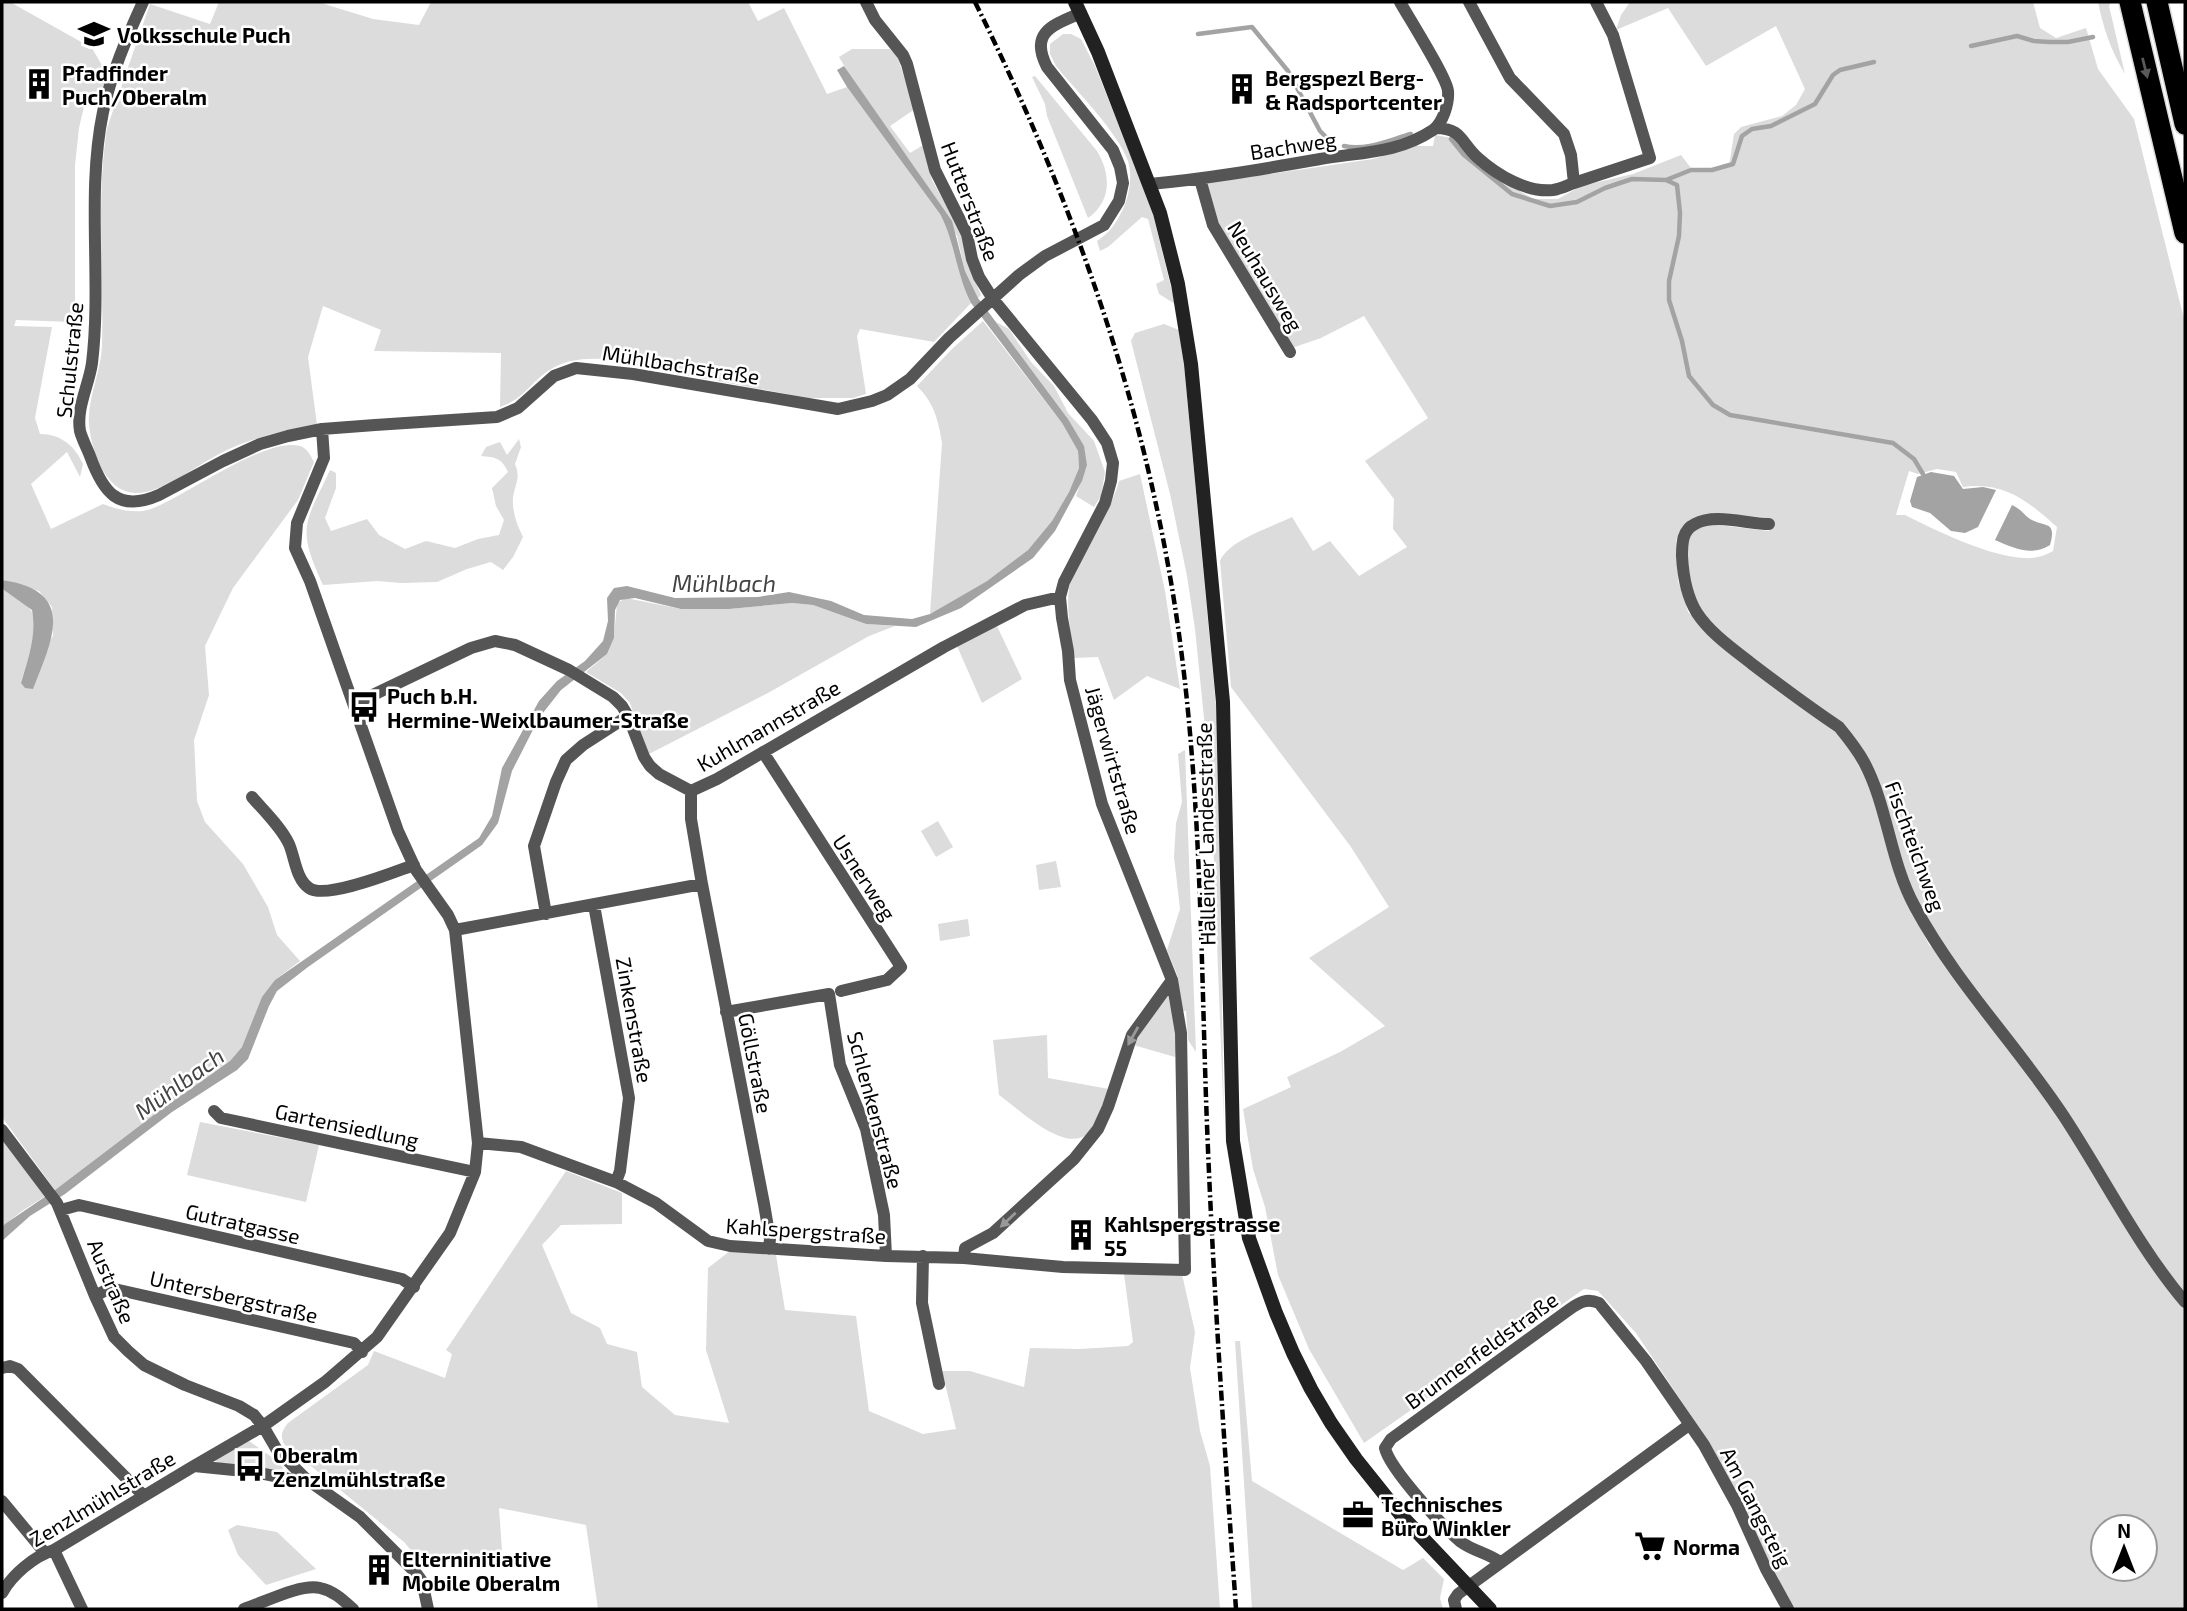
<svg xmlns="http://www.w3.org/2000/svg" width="2187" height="1611" viewBox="0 0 2187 1611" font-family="'Exo 2',sans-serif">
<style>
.green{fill:#dcdcdc;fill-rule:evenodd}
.water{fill:#a3a3a3}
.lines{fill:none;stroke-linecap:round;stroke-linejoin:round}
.stream{stroke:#a3a3a3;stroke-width:4.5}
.highway-casing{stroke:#dbdbdb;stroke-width:24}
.street{stroke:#555;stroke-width:12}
.secondary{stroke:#222;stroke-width:14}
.highway{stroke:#000;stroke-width:21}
.rail{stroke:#000;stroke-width:4.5;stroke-dasharray:10 3.5 2 3.5;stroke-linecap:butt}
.oneway{fill:#595959}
.oneway2{fill:#999}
.labels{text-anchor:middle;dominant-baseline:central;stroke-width:5;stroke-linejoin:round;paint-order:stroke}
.poi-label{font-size:21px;font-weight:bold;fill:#000;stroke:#fff;text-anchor:start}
.street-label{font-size:21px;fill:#000;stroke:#fff}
.water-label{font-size:23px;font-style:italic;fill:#444;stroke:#fff}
</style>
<rect width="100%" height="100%" fill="#fff"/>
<path class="green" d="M2,2H10L92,48L107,74L98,102L86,98L79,128L75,165V320L72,322L16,320L14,326L52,327L35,418L40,434C61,434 75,446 83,464L80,477L67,452L31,484L51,529L103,504C118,510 136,514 151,509C184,497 266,436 300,446C308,449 310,455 314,462L298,500L233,588L205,646L209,695L194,740L197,801L205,822L243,864L268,907L277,935L300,961L275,980L242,1047L230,1061L159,1111L55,1190L2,1117V587C10,595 27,602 32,612C41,628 26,665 21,682L53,636L52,607L39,591L3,580L2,582Z
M219,2H318L373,19L419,25L431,2H748L758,21L784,8L827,94L847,87L940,214C955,242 956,274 971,303L934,342L860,329L857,336L866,394L853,398H808L601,359C583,358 564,360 548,371C528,385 525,398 500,407L501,353L374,351L381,330L323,306L308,357L317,425C285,430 255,437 225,451C199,463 163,494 135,493C105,492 91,450 89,424C87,400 101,372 102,346C104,274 96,200 107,128L150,4L210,24Z
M1630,2H2033L2040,28L2056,38L2086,28L2098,69L2134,119L2185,323V1294L2177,1289C2157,1258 2135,1227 2116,1196C2094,1160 2073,1122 2048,1088C2024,1055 1999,1023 1975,991C1955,966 1935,941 1921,912C1893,856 1889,787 1850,736C1839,721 1821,710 1805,699C1764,670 1701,633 1689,582C1684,562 1684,548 1693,530L1710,524L1769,531L1767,517L1701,516L1691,520L1682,530L1676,540L1678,582L1683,592L1688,612L1723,646L1769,683L1834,728L1847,742L1865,770L1873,791L1908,902L1929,945L1937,952L2054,1108L2149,1260L2185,1308V1609H1793L1756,1538L1734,1488L1696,1423L1636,1333L1598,1291L1584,1289L1364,1443L1309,1349L1278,1275L1265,1207L1253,1169L1243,1109L1291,1087L1287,1077L1340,1052L1385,1026L1309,958L1389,907L1351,847L1231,687L1220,561C1229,540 1272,527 1292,517L1313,551L1330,541L1359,576L1407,547L1393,529L1394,499L1365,461L1428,418L1364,316L1321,338L1292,348L1216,225L1207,183L1373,159L1416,146H1433L1435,135L1457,139L1466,152L1485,170L1533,199H1558L1581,186L1633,174L1681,155L1694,172L1729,166L1734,134L1741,127L1782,116L1796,105L1805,89L1776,26L1706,66L1668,8L1616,30L1621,15ZM1937,469L1956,472L1963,487C2004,481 2028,501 2057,527L2053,551C2049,553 2043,556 2038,557C2005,565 1935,530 1905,515H1896L1909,471L1918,474ZM2103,1527H2145V1569H2103Z
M2098,2H2111L2109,6L2125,74C2111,51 2103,27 2098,2Z
M1063,34H1071L1081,39L1095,66L1151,206L1175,304L1159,294L1156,284L1164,280L1148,219L1142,217L1108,247L1100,251L1097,241C1108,234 1115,225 1121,213C1129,199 1133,177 1128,161C1117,131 1077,92 1056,66L1050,54V44Z
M852,49H890L897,56L915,109L890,126L910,153L925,144L932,180L961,232L967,261L981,295L978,298L965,271L957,236L915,168L857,87L839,57Z
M1035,76L1097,151C1111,174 1112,201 1088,218L1047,116L1045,104L1032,77Z
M983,321L1062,423L1078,451L1079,468L1069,492L1052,521L1028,550L987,581L930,614L942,443C938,419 934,403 917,386L952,349Z
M996,322L1009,329L1031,362L1054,386L1068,413L1094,441L1105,472L1101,496L1094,507L1076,496L1087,465L1068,419Z
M1164,324L1179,330L1184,365L1217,717L1224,1124L1211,787L1195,629L1187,576L1170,494L1131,341L1135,333Z
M519,439L521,447L515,464C521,479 515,483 513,498C512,512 517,525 523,537L513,557L503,570L491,562L467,569L437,582L401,583L377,581L323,585C296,526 305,524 330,470L336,473V488L325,518L331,531L367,519L379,535L405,549L426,541L455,548L478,539L499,535L504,520L496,506L492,488L508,472C502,458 495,457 481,456L486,447L500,442L507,455Z
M1140,474L1165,591L1180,689L1147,676L1114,700L1098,657L1074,658C1071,630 1063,600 1073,572C1083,540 1110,516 1119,481Z
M626,598L681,609H729L792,603L813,605L866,624L895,626L869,636L768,693L647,755L630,703L621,693L586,672L607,654L614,638L617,603Z
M997,626L1022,679L982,703L957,646Z
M1185,750L1196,1052L1188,1040L1186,1011H1174L1177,1042L1175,1057L1130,1044L1145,1019L1140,1014L1165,980L1178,977L1167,950L1180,909L1174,857L1176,823L1182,802L1178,754Z
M938,821L953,847L936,857L921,831Z
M1056,861L1061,887L1039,890L1036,865Z
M968,919L970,936L940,941L938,924Z
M1047,1035L1048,1078L1109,1089C1103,1103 1100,1122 1088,1133C1066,1155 1019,1109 999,1095L993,1040Z
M200,1122L319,1145L306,1202L187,1175Z
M2,1137L47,1195L22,1211L2,1227Z
M566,1171L622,1193V1224L561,1225L542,1245L571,1313L600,1328L607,1344L637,1352L642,1387L675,1415L729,1423L706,1350L708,1268L730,1251L776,1255L785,1310L856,1316L869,1411L923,1434L956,1429L942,1371H970L1024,1387L1030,1348L1080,1349L1128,1346L1133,1342L1124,1274H1182L1195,1332L1190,1368L1200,1431L1210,1466L1220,1609H598L586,1525L499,1508L502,1550L425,1567L404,1542L284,1444C280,1435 282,1431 288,1423L368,1365L374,1351L445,1378L452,1354L446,1350Z
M1235,1341H1240L1252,1481L1403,1570L1423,1558L1444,1579L1440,1598L1443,1609H1252Z
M249,1441L280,1463L283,1468L281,1471L254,1466L218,1463L215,1460Z
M237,1525L277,1532L316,1569L266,1585L238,1555L228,1530Z"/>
<path class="water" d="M844,66L952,221L965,271L978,298L1068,419L1084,446L1087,465L1082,481L1055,531L1033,558L961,608L916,627L866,624L813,605L792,603L729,609H681L635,598L620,600L615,610L614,638L607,654L561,690L539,718L512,771L498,823L482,845L308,967L277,991L269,1006L248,1059L237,1070L172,1112L65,1194L30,1216L2,1241V1227L5,1224L55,1190L159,1111L230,1061L242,1047L262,997L275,980L479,838L492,816L502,768L539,701L557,681L585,661L603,641L608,621L607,598L614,588L627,586L675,598L758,597L789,592L831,601L864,615L912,619L930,614L987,581L1028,550L1052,521L1069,492L1079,468L1078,451L1062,423L971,303C956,274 955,242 940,214L847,87L837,70Z
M1931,472L1954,476L1963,489L1983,487L1996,490L1978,527L1965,533L1951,531L1930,513L1912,507L1910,501L1917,477Z
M2012,505C2021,509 2023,514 2030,519C2045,528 2057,520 2050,545C2031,557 2014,548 1995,540Z
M2,580C78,591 52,640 33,689L25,688L21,683C28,659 37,635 32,610L4,590L2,587Z"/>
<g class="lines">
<path class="stream" d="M1198,34L1252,27L1288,71L1320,131L1328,139
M1971,46L2017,36L2034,41L2049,42H2068L2093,37
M1451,139L1464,155L1512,194L1550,206L1577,202L1605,188L1632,179L1666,180L1691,170H1712L1733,164L1742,136L1752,129L1771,126L1815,104L1833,75L1840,70L1874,62
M1344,146C1367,151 1389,140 1411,134
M1666,180L1677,185L1680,213L1679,236L1669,281V300L1682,341L1689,376L1713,405L1730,415L1893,443L1914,459L1923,474"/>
<defs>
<path id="highway" d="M2130,2L2185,233
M2157,2L2185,124"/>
</defs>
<use href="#highway" class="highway-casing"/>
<path class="street" d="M143,2C127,37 111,74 103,112C86,194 102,280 92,363C89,385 76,408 80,431C82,439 87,448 90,456C103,492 118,513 159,495L223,461L260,444L288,436L322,429L375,425L497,417L518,408L554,376L576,368L633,374L838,409L872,401L887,395L910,379L949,338L1019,275L1045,256L1104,225L1119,201L1123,183L1120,167L1113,150L1047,67C1029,32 1053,25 1081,13
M1436,128C1462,128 1461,143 1478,158C1497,175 1527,193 1553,190C1560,189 1568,185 1574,183L1571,155L1564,134L1510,78L1469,2
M1200,179L1213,225L1290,352
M1574,183L1650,158L1613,35L1596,2
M1150,184C1207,179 1263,169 1320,159C1360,152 1397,154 1433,130C1443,123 1449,103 1448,91C1447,78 1409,18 1400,2
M1769,524C1747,524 1715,513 1695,524C1682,530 1682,544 1682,556C1683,575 1687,597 1697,613C1710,633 1733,649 1752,664C1781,686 1809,707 1839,727C1848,738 1857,749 1864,762C1888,807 1890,862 1915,907C1956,983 2016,1044 2063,1115C2104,1177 2137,1245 2185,1302
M354,704L471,648L495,641L515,645L569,670L613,697L622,706L628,716L644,757L650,766L659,774L691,791
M763,752L901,967L887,980L841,991
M252,797C264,811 281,827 289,844C295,858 296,879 309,888C326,900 394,872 414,865
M702,884L764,1204L770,1239L769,1249
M594,905L629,1098L620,1171L616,1182
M546,914L534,846L556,782L566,760L583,745L628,716
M455,930L702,884L691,819V791L717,779L944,647L1025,605L1060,597
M726,1012L829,994L840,1065L866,1129L884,1215L886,1256
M214,1111L221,1118L475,1172
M2,1130L57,1203L95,1296L114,1337L128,1351L144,1365L185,1385L239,1406L254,1415L263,1426L277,1450L305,1478L360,1517L416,1573L422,1581L428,1609
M478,1143L521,1147L616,1182L656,1203L708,1241L730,1246L886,1256L964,1258L1063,1267L1185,1270L1181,1033L1172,980L1102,804L1070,680L1068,651L1062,618L1060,597L1064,582L1105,503L1111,481L1113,463L1107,443L1092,420L993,299L979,277L972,259L967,234L935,170L907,64L903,55L875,20L866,2
M61,1210L79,1205L402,1279L414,1287
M923,1256L922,1303L939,1384
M964,1258L965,1248L993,1233L1074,1159L1098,1129L1108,1107L1132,1035L1172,980
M95,1296L110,1288L354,1343L362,1352
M2,1368L10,1366L18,1369L144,1496
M194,1466L263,1426L325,1382L377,1337L450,1233L475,1172L478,1143L455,930L448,915L416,870L398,831L310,581L295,548L297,523L324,458L322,429
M2,1501L45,1553
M54,1550L82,1609
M1500,1562C1488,1553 1473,1551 1461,1542C1444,1528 1389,1468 1385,1448L1391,1439L1570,1309C1580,1302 1587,1298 1599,1303L1646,1361L1704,1445L1737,1505L1766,1569L1788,1609
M2,1593C12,1575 34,1556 54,1550L194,1466L254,1472L289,1479L305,1478
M244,1609C263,1603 301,1583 320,1588C334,1591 343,1600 353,1609
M1456,1609L1454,1600L1458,1594L1689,1425"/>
<path class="secondary" d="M1075,2L1098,52L1160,213L1178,284L1191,364L1223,702L1233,1141L1249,1238L1276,1313L1293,1353L1311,1389L1331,1423L1356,1459L1400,1514L1490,1609"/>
<use href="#highway" class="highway"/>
<path class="rail" d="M975,2C1062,178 1130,361 1166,554C1200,734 1200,916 1206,1098C1212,1268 1224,1439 1236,1609"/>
</g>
<defs><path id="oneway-solid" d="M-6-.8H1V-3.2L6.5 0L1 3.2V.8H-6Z" transform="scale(1.75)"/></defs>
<use class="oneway" href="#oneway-solid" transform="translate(2145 68) rotate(76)"/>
<g class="oneway2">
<use href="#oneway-solid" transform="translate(1133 1036) rotate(119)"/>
<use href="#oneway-solid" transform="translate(1008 1220) rotate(137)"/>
</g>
<defs>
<symbol id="school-bare" viewBox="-9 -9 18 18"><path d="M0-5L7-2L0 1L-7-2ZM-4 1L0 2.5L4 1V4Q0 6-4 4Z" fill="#000" stroke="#fff" stroke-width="2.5" paint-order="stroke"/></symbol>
<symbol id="building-bare" viewBox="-9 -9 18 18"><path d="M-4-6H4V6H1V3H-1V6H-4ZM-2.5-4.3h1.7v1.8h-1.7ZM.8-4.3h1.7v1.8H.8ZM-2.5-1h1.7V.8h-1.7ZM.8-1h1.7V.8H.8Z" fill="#000" stroke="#fff" stroke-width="2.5" paint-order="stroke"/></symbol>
<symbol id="bus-bare" viewBox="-9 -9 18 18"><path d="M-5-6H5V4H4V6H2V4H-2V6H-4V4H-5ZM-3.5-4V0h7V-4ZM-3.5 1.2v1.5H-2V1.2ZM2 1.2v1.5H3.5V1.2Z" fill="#000" stroke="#fff" stroke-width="2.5" paint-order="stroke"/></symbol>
<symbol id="office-bare" viewBox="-9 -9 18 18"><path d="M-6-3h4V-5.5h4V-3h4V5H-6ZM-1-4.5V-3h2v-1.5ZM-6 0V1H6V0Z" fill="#000" stroke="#fff" stroke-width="2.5" paint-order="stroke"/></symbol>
<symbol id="supermarket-bare" viewBox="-9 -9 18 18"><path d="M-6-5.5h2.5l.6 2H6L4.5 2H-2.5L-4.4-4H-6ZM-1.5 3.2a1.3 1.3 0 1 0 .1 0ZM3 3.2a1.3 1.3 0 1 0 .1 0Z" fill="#000" stroke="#fff" stroke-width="2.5" paint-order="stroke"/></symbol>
</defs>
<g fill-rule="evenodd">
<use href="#school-bare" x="72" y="12" width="44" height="44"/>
<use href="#building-bare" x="17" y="62" width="44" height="44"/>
<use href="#building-bare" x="1220" y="67" width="44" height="44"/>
<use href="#bus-bare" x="342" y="685" width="44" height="44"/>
<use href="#building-bare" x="1059" y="1213" width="44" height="44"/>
<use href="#bus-bare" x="228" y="1444" width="44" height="44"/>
<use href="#office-bare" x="1336" y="1493" width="44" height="44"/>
<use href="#supermarket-bare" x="1628" y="1524" width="44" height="44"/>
<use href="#building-bare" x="357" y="1548" width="44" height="44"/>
</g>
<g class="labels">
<g class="poi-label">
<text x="117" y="34">Volksschule Puch</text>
<text x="62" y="72">Pfadfinder<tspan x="62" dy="24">Puch/Oberalm</tspan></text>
<text x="1265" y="77">Bergspezl Berg-<tspan x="1265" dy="24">&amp; Radsportcenter</tspan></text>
<text x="387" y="695">Puch b.H.<tspan x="387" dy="24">Hermine-Weixlbaumer-Straße</tspan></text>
<text x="1104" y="1223">Kahlspergstrasse<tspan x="1104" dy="24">55</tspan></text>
<text x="273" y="1454">Oberalm<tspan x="273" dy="24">Zenzlmühlstraße</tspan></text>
<text x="1381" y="1503">Technisches<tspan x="1381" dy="24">Büro Winkler</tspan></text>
<text x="1673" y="1546">Norma</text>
<text x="402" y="1558">Elterninitiative<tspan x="402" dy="24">Mobile Oberalm</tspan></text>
</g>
<g class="street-label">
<text transform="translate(1293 145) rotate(-9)">Bachweg</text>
<text transform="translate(971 201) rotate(69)">Hutterstraße</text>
<text transform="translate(1266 276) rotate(59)">Neuhausweg</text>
<text transform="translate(69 360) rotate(-84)">Schulstraße</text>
<text transform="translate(681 364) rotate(9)">Mühlbachstraße</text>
<text transform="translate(768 725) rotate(-30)">Kuhlmannstraße</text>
<text transform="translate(1114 760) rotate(74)">Jägerwirtstraße</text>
<text transform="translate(1205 834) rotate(-91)">Halleiner Landesstraße</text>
<text transform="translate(1916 846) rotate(70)">Fischteichweg</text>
<text transform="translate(865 877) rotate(57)">Usnerweg</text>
<text transform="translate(635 1020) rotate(80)">Zinkenstraße</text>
<text transform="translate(756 1063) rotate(79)">Göllstraße</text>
<text transform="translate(876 1110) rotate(75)">Schlenkenstraße</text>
<text transform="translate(347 1125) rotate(12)">Gartensiedlung</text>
<text transform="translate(243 1223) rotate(13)">Gutratgasse</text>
<text transform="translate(806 1230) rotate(4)">Kahlspergstraße</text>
<text transform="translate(112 1281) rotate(67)">Austraße</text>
<text transform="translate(234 1296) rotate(13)">Untersbergstraße</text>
<text transform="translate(1481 1350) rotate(-36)">Brunnenfeldstraße</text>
<text transform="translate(102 1498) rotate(-31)">Zenzlmühlstraße</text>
<text transform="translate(1757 1507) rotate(63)">Am Gangsteig</text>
</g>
<g class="water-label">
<text x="724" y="583">Mühlbach</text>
<text transform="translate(179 1083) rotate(-36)">Mühlbach</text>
</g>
</g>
<rect width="2187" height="1611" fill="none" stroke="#000000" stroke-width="7"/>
<g transform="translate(2124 1548)"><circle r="33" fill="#ffffff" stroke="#999999" stroke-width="2"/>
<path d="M0-5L12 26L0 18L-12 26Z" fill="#000000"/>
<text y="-10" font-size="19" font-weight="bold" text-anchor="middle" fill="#000000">N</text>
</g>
</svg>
